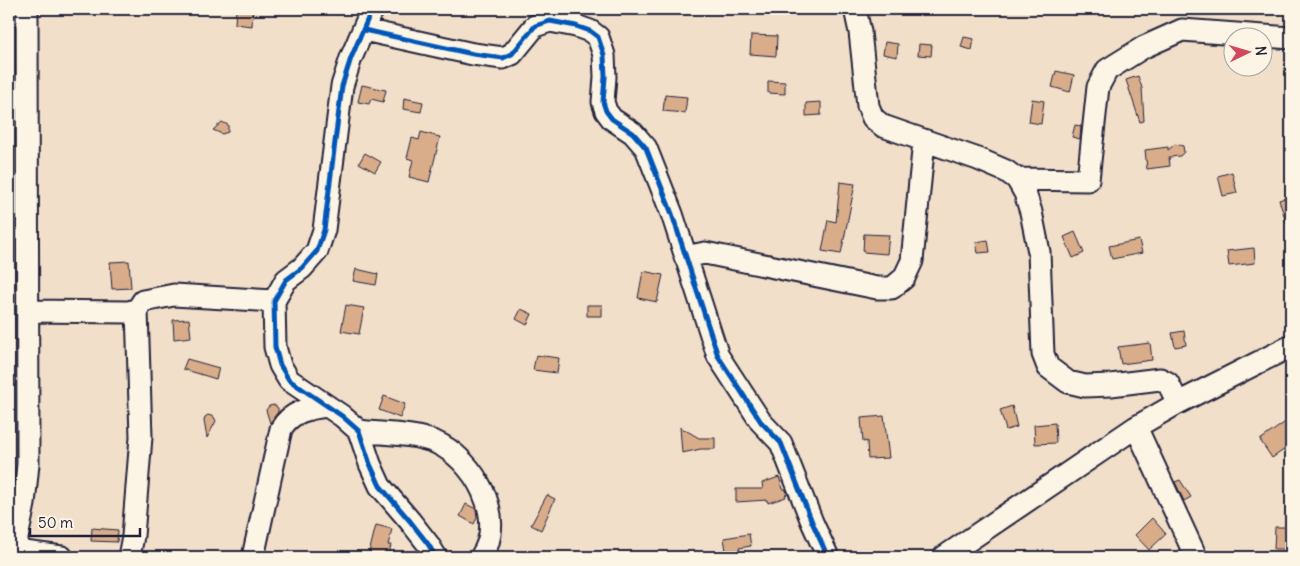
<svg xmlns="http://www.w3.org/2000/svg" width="1300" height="566" viewBox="0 0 1300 566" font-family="Delius,sans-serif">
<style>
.building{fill:#d9ac8a;stroke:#22223b}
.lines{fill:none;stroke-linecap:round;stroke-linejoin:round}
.minor-casing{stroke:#22223b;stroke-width:25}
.minor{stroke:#fcf5e5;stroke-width:21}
.cycleway-casing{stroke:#fcf5e5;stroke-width:8}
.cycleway{stroke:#0057b8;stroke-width:5}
</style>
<rect width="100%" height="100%" fill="#f2dfca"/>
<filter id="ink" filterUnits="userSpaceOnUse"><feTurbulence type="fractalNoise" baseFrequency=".02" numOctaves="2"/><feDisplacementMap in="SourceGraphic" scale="10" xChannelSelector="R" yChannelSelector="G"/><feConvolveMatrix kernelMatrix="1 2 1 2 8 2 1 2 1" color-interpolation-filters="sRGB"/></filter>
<g filter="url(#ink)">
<path class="building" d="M236,9H253L252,26L235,24Z
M751,35L777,36L776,56L750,54Z
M964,37L974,39L972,50L961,47Z
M885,42L898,44L897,57L883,54Z
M919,44L932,45L931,56L918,55Z
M1056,71L1074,75L1070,92L1052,87Z
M1138,76L1142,88L1144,121L1140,122L1126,80Z
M768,81L785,82V94L768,93Z
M362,85L386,90L383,102L371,99L369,104L358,102Z
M665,95L687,97L685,113L663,111Z
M404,98L423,102L421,112L403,109Z
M1032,99L1044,101L1041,124L1029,122Z
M821,102V115L806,116V103Z
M222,122L228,125V132L222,134L213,130Z
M1075,125L1081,126L1080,139L1072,137Z
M421,132L440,137L429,182L409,177L413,160L407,158L412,138L419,140Z
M1175,144L1183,146L1184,152L1180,156L1169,157L1170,166L1147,169L1145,150L1168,147V150Z
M365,153L381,162L375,172L359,163Z
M1232,172L1237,193L1223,196L1218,176Z
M840,182L855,184L841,254L822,251L828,220L836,222Z
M1291,196V231H1289L1279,200Z
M1075,232L1084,253L1073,258L1064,237Z
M864,234L889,235L887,254L863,252Z
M988,240L990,252L978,253L976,242Z
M1139,240L1142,253L1112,259L1109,246Z
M1254,248L1255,263L1229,266L1227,251Z
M129,261L131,288L112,289L110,262Z
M356,269L378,274L376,285L353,281Z
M643,271L663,275L657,302L638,298Z
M346,305L364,308L359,334L341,331Z
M587,305H602V316H587Z
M521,309L532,314L527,325L516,319Z
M189,319L191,337L174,339L173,320Z
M1184,331L1186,345L1175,347L1172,333Z
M1150,343L1152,360L1121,364L1118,347Z
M536,355L559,358L557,373L533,370Z
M187,359L219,368L216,379L183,369Z
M384,396L405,404L400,418L379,410Z
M274,405L278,408V412L270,423L266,410L269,406Z
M1012,406L1017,427L1006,430L1000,410Z
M208,415L214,417L216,421L207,438L204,421L205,417Z
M884,416L889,458L868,459L867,441L863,442L861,418Z
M1291,418V445L1272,458L1260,440Z
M1055,423L1056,443L1035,444L1034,425Z
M680,427L699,438H715V449H701L682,453Z
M779,477L783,489H785L788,494L785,495L786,497L768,503L767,500L736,502V489H763L762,483Z
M1180,480L1191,497L1184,501L1175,482Z
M547,495L555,499L541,530L531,525Z
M466,504L476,509L477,518L474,524L460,516Z
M1152,518L1166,534L1149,550L1135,535Z
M376,525L392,529L388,545H391L388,557H368Z
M1275,527H1291L1290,549H1274Z
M92,528L118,530L117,542L91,541Z
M749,534L751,546L739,548L742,557H727L724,538Z"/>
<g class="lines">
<defs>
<path id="minor" d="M372,9L351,58L342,86L324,230L317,251L302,268L286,280L274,301L275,347L280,365L289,380L342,416L359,431L370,464L380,486L410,521L428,544L436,557
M855,9L860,32L868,106L873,118L883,126L978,159L1006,171L1017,179L1025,193L1031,212L1039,252L1043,354L1048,367L1068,382L1085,386L1111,385L1160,379L1168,383L1178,403
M364,30L473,54L503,58L512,54L535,26L550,21L576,26L590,31L598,37L604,55L605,77L603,102L606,111L612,119L633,133L646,148L672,214L718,356L761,422L781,443L812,522L828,557
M1017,179L1088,180L1098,87L1107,70L1144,47L1182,30L1291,38
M685,257L705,253L877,288H892L904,278L912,261L924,141
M28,311L128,312L137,310
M1136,427L1196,557
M359,431C383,434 412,433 435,442C474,459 508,518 481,557
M9,550L62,557
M13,557L24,504L28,464L27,9
M129,557L133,536L141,437L137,310L143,301L174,295L274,301
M253,557L281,429C290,412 309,408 327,406
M944,557L1136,427L1178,403L1291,346"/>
</defs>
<use href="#minor" class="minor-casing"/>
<use href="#minor" class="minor"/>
<defs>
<path id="cycleway" d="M372,9L351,58L342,86L324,230L317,251L302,268L286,280L274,301L275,347L280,365L289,380L342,416L359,431L370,464L380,486L410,521L428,544L436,557
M364,30L473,54L503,58L512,54L535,26L550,21L576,26L590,31L598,37L604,55L605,77L603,102L606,111L612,119L633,133L646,148L672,214L718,356L761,422L781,443L812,522L828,557"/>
</defs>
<use href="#cycleway" class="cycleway-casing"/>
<use href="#cycleway" class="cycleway"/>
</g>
</g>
<rect width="1300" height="566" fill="none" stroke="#fcf5e5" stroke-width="30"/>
<rect x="15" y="15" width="1270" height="536" fill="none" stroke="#22223b" stroke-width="2" filter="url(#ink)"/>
<g transform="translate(1248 52) rotate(85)"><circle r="24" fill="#fcf5e5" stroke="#a5a1a1"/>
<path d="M0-4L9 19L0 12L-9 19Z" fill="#d1495b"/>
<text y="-8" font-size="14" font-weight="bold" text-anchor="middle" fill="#22223b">N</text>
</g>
<path d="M30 528v8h110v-8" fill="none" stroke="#22223b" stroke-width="2.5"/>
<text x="38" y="528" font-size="15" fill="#22223b" stroke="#fcf5e5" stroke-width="4" paint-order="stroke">50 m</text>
</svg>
